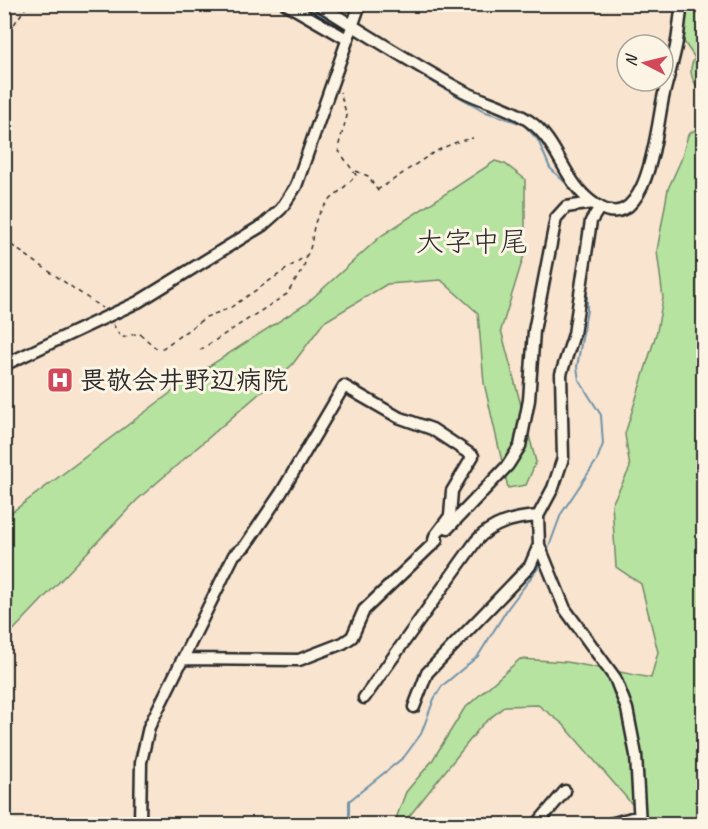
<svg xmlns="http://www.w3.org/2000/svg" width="708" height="829" viewBox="0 0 708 829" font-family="Caveat,'Klee One',sans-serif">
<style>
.green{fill:#b7e3a1;stroke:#718766;stroke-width:1.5}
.water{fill:#9cd8fd;stroke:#6f93a9;stroke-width:1.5}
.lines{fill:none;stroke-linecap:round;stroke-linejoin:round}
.stream{stroke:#6f93a9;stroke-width:2}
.minor-casing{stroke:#2b2b2b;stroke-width:15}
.path{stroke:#2b2b2b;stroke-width:1.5;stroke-dasharray:4.5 4.5;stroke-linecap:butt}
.minor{stroke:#fcf5e5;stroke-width:10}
.labels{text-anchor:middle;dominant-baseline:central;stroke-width:6;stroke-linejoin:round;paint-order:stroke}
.poi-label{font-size:26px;font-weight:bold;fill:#2b2b2b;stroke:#fcf5e5;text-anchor:start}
.quarter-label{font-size:28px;fill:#2b2b2b;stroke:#fcf5e5}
</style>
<rect width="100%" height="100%" fill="#f8e4cf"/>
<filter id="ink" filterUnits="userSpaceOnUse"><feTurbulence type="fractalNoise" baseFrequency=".0167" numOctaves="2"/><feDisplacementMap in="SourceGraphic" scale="12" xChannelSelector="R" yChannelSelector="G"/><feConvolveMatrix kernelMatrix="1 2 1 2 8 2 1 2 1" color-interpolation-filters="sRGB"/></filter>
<g filter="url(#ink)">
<path class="green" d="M683,5H703V16L701,19L704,22L703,92C692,84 687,69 695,58L682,39L688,9Z
M703,124V824H649L563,724L538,705L505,706L482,725L403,824H394L406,792L432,761L464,709L520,659L567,662L651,678L658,652L641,584L616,567L612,504L630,468L625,434L657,331L663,298L657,251L668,189L681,160L688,135Z
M495,161L505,164L525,179V252L501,330L536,462L526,485L508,488L484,383L478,313L441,280L387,284L324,322L292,365L137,500L5,639L4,518L189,379L306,304L381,236Z"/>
<path class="water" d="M302,5H314L346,24L343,30Z"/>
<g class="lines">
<path class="stream" d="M353,33L429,80L486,112L523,124L538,140L550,168L574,191
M590,263L597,221
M547,552L561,514L597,460L603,444L601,415L579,380L577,367L587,310V280
M349,824V801L404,757L421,734L434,699L442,686L478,656L508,608L542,563"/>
<defs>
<path id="minor" d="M286,4L347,39
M318,4C366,34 413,64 463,91C484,102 510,107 529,121C560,142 563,184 596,205C648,240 657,124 663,98C667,79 674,60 677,41C679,29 680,16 682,4
M4,365L138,302L263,225L281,209L296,186L360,4
M448,528L508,465L520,446L529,400L534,331L556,218L566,207L593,203
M539,545L565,609L615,678L627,709L636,755L640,824
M183,659L299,660L343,643L352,637L364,610L437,540
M364,698L476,541C492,523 513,518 538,516L553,488L563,458L561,374L574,334L591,221L600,207
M414,707L427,673L530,566L539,545L538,516
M140,824L141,762L149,727L234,555L245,546L281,493L344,386L398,417L432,429L473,456L452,491L450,516L435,536L433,545
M537,824L565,791
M610,824L639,816"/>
</defs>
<use href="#minor" class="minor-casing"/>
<path class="path" d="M4,39L28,4
M356,171L368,176L380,194
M377,190C410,171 434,145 473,138
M4,240L102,308
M113,324L121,338L139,333L156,348H163L206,317L230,308L307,255C314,244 311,230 317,218C326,199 344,190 356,175L339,151V144L347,116L340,92
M200,350L287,294L304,267L306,256"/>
<use href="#minor" class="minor"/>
</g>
</g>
<defs>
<symbol id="hospital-square" viewBox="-11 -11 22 22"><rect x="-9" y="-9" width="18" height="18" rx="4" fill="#d1495b" stroke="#fcf5e5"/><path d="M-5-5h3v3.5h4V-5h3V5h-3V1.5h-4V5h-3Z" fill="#fff"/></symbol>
</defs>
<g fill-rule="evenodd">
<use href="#hospital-square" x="45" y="365" width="30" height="30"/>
</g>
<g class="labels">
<g class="poi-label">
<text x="80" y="380">畏敬会井野辺病院</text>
</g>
<g class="quarter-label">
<text x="472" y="241">大字中尾</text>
</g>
</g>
<rect width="708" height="829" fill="none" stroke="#fcf5e5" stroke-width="24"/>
<rect x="12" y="12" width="684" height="805" fill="none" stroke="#2b2b2b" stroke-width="2" filter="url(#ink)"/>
<g transform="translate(645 63) rotate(277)"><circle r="28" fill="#fcf5e5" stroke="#a8a49b" stroke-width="1.5"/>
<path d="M0-4.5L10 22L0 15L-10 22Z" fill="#d1495b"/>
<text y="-9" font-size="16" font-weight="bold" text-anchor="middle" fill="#2b2b2b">N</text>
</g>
</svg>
